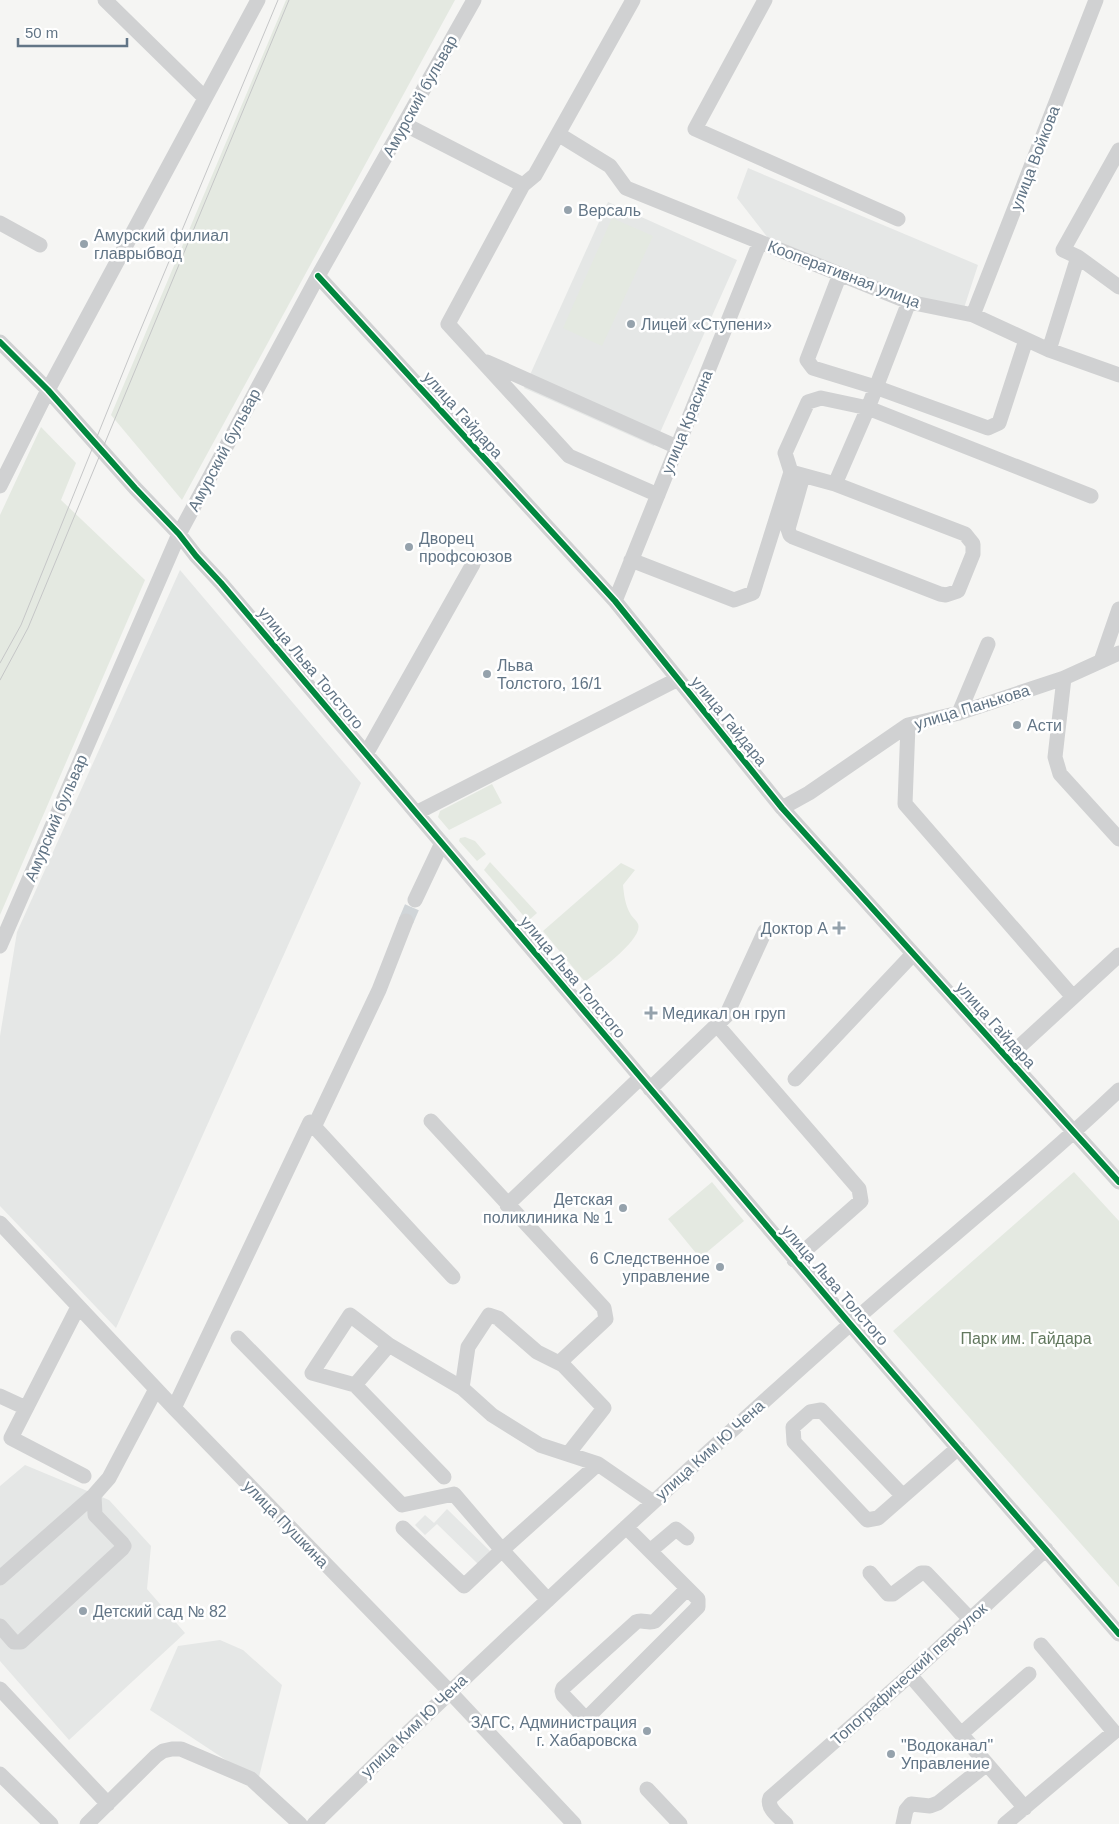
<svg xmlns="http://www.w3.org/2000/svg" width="1119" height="1824" viewBox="0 0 1119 1824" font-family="Helvetica,sans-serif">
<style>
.built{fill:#e5e7e6}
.green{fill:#e4e9e1}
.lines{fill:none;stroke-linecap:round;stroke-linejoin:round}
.minor-tunnel{stroke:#d0d5d8;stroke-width:15;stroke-dasharray:15 8;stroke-linecap:butt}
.minor{stroke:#d0d1d2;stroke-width:15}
.tram{stroke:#c5c6c7;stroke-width:1}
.cycleway-casing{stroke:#fff;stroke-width:9}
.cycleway{stroke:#00873e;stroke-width:6}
.poi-dot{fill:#95a2ac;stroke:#fff;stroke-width:2}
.labels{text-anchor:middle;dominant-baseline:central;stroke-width:5;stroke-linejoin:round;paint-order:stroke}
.street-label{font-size:16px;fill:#627586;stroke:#fff}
.poi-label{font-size:16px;fill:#627586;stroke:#fff;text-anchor:start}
.park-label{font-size:16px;fill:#62785e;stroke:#fff}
</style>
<rect width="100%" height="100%" fill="#f5f5f3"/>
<path class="built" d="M748,168L978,265L964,308L916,301L768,238L737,198Z
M608,202L737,260L654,446L524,388Z
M180,570L361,783L116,1328L0,1206V1036L17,932Z
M25,1465L109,1500L151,1546L147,1589L185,1633L69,1740L0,1661V1486Z
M447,1509L490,1551L478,1564L437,1524L425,1535L415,1525L425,1515L434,1523Z
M220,1640L243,1650L282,1685L258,1781L150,1710L178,1646Z"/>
<path class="green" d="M286,0H455L182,500L111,415Z
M612,218L653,236L602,346L563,328Z
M41,427L76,463L61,500L145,580L0,915V515Z
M492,784L502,803L449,830L438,817L440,811Z
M465,837L475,841L486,854L477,861L459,841L460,838Z
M490,862L537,913L528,921L484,870Z
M621,863L635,870L623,885C624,895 625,905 631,915C633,918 637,921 638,924C644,939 596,973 585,982L543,931Z
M1074,1172L1119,1221V1587L893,1331Z
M712,1182L744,1221L700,1258L668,1219Z"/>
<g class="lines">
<path class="minor-tunnel" d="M406,921L415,900"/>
<path class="minor" d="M105,0L205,98
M765,0L695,129L898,219
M404,124L523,185L448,324L569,456L658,495
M558,134L610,166L626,188L909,302L973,315L1049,350L1119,375
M523,185L535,175L633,0
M0,223L40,245
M1078,257L1119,287
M840,274L807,360L813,368L875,387L988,428L999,423L1026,340
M318,276L615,601L782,808L1119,1182
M973,315L1096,0
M0,342L48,390L135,488L179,534L196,556L221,583L850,1324L1119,1634
M1049,350L1078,257L1063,250L1119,150
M487,362L677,447
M791,472L785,453L808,402L821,398L868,408L1091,496
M803,476L788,529L790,535L793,537L940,594L946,595L958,591L973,554V544L965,534L835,484
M0,486L48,390L258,0
M631,560L734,600L753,593L791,472L835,484L868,408L909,302
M615,601L760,242
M1101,661L1119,609
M1064,678L1055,757L1060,774L1119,839
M959,713L988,644
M908,725L905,804L1073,997
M366,754L473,564
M782,808L809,793L908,725L959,713L1064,678L1119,653
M416,813L678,679
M415,900L442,843
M0,946L179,534L318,276L474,0
M717,1025L859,1189L861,1201L794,1260
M1007,1058L1119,955
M795,1079L913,954
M650,1089L726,1016L765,931
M431,1121L604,1308L606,1319L559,1363
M314,1127L379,990L406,921
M507,1205L640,1078
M0,1223L174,1408L450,1692L574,1824
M78,1307L11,1438L84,1476
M238,1338L402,1505L454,1494L502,1550L464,1586L403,1528
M389,1345L355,1385L444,1477
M355,1385L312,1373L350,1315L389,1345L462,1388L492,1415L540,1445L598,1464L653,1502
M462,1388L468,1347L489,1315L498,1318L537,1352L563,1365L604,1408L568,1454
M0,1396L26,1408
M174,1408L310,1122L453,1277
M903,1496L821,1410L810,1412L793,1427L794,1442L867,1520L878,1518L958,1448
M626,1527L698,1599V1607L589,1716L586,1717L583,1716L563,1695L562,1691L563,1688L636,1622C642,1619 649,1624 655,1621L687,1589
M650,1551L676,1529L687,1538
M870,1573L888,1594H893L921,1573H926L970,1619
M0,1578L94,1495L109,1478L156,1389
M548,1600L502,1550L598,1464
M0,1626L14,1642H21L122,1549L124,1546L122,1543L95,1515L94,1495
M910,1675L1025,1808
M0,1689L108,1804
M961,1734L1029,1674
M0,1774L51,1824
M647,1789L680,1824
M87,1824L156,1756L163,1751L172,1749H181L251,1779L300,1824
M314,1824C487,1654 665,1489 847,1327C937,1247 1032,1173 1119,1090
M786,1824C779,1817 766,1808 770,1798L910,1675L1046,1549
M903,1824L906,1810L911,1804L930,1806L938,1803L987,1764
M1005,1824L1114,1732L1041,1645"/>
<path class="tram" d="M0,663L21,625L130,355L278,0
M0,680L28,628L289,0"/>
<defs>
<path id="cycleway" d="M318,276L615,601L782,808L1119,1182
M0,342L48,390L135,488L179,534L196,556L221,583L850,1324L1119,1634"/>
</defs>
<use href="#cycleway" class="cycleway-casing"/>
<use href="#cycleway" class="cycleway"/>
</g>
<g class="poi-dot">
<circle cx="568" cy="210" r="5"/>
<circle cx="84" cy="244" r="5"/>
<circle cx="631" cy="324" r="5"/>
<circle cx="409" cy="547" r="5"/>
<circle cx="487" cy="674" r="5"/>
<circle cx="1017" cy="725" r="5"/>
<path d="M836.5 920.5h5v5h5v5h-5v5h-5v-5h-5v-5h5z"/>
<path d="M648.5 1005.5h5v5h5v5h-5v5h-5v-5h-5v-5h5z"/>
<circle cx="623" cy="1208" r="5"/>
<circle cx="720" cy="1267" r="5"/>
<circle cx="83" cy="1611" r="5"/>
<circle cx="647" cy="1731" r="5"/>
<circle cx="891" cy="1754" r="5"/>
</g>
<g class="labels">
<g class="street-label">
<text transform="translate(420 96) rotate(-61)">Амурский бульвар</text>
<text transform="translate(1035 158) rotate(-69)">улица Войкова</text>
<text transform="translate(844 274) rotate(21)">Кооперативная улица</text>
<text transform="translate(463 415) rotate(48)">улица Гайдара</text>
<text transform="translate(687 422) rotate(-68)">улица Красина</text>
<text transform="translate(224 450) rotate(-62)">Амурский бульвар</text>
<text transform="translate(311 668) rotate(50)">улица Льва Толстого</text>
<text transform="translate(972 707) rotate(-17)">улица Панькова</text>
<text transform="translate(729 721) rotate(51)">улица Гайдара</text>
<text transform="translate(56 818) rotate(-67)">Амурский бульвар</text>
<text transform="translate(573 977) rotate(50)">улица Льва Толстого</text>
<text transform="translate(996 1025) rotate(48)">улица Гайдара</text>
<text transform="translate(835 1285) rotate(49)">улица Льва Толстого</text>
<text transform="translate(710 1450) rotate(-42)">улица Ким Ю Чена</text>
<text transform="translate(286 1524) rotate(46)">улица Пушкина</text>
<text transform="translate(909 1674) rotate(-42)">Топографический переулок</text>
<text transform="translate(414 1726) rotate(-44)">улица Ким Ю Чена</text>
</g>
<g class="poi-label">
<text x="578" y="210">Версаль</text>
<text x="94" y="235">Амурский филиал<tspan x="94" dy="18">главрыбвод</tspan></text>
<text x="641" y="324">Лицей «Ступени»</text>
<text x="419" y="538">Дворец<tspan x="419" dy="18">профсоюзов</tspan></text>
<text x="497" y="665">Льва<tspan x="497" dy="18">Толстого, 16/1</tspan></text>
<text x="1027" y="725">Асти</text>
<text x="828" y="928" text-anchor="end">Доктор А</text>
<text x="662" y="1013">Медикал он груп</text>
<text x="613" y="1199" text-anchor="end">Детская<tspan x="613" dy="18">поликлиника № 1</tspan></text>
<text x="710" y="1258" text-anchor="end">6 Следственное<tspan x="710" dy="18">управление</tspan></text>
<text x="93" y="1611">Детский сад № 82</text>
<text x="637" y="1722" text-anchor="end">ЗАГС, Администрация<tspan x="637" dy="18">г. Хабаровска</tspan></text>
<text x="901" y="1745">"Водоканал"<tspan x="901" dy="18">Управление</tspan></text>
</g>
<g class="park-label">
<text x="1026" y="1338">Парк им. Гайдара</text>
</g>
</g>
<path d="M18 38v8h109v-8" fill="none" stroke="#627586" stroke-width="2.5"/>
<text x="25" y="38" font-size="15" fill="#627586" stroke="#ffffff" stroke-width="4" paint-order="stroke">50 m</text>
</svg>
